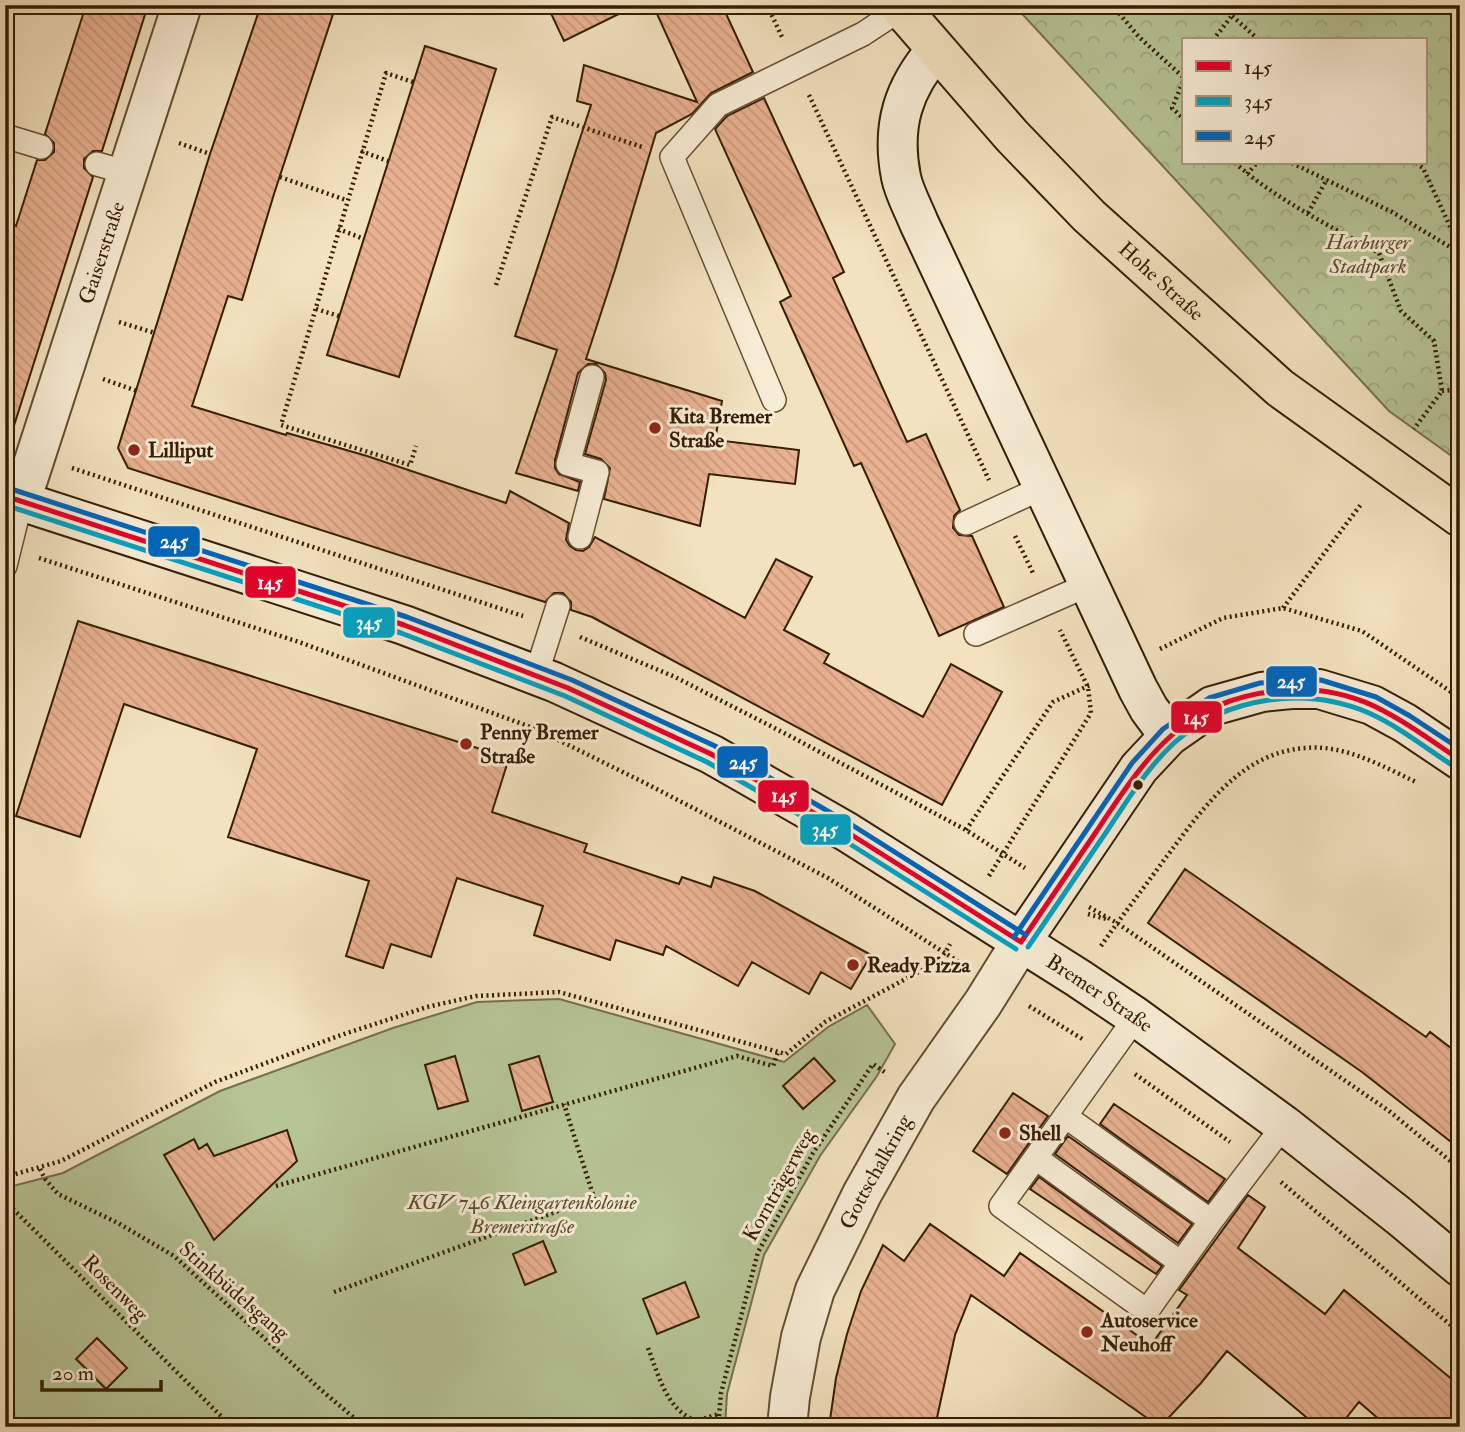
<svg xmlns="http://www.w3.org/2000/svg" width="1465" height="1432" viewBox="0 0 1465 1432" font-family="'IM FELL Double Pica',serif">
<style>
.green{fill:#b6c496;stroke:#76704c;stroke-width:2}
.park{fill:url(#park-crowns);stroke:#76704c;stroke-width:2;fill-rule:evenodd}
.building{fill:url(#building-back-hatch);stroke:#351d02;stroke-width:2}
.lines{fill:none;stroke-linecap:round;stroke-linejoin:round}
.lane-casing{stroke:#644e31;stroke-width:26}
.street-casing{stroke:#644e31;stroke-width:42}
.secondary-casing{stroke:#351d02;stroke-width:42}
.primary-casing{stroke:#351d02;stroke-width:42}
.path{stroke:#351d02;stroke-width:4.5;stroke-dasharray:2 3.5;stroke-linecap:butt}
.lane{stroke:#f7ecd5;stroke-width:23}
.street{stroke:#f7ecd5;stroke-width:38}
.secondary{stroke:#f7ecd5;stroke-width:38}
.primary{stroke:#f2e2bf;stroke-width:38}
.bus-1-casing{stroke:#f7ecd5;stroke-width:10}
.bus-2-casing{stroke:#f7ecd5;stroke-width:10}
.bus-3-casing{stroke:#f7ecd5;stroke-width:10}
.bus-1{stroke:#e4002b;stroke-width:5}
.bus-2{stroke:#03a2c4;stroke-width:5}
.bus-3{stroke:#0065bd;stroke-width:5}
.poi-dot{fill:#8f2418;stroke:#f7ecd5;stroke-width:2.5}
.bus-dot{fill:#351d02;stroke:#f7ecd5;stroke-width:2.5}
.labels{text-anchor:middle;dominant-baseline:central;stroke-width:6;stroke-linejoin:round;paint-order:stroke}
.park-label{font-size:21px;font-style:italic;fill:#5c4f2e;stroke:#f7ecd5}
.street-label{font-size:21px;fill:#351d02;stroke:#f7ecd5}
.poi-label{font-size:21px;font-weight:bold;fill:#351d02;stroke:#f7ecd5;text-anchor:start}
.line-badge{stroke:#f7ecd5;stroke-width:2.5}
.badge-label{font-size:19px;text-anchor:middle;font-weight:bold;fill:#fff}
</style>
<defs>
<pattern id="park-crowns" width="20" height="18" patternUnits="userSpaceOnUse" patternTransform="scale(1.75)"><rect width="20" height="18" fill="#b6c496"/><path d="M2 6a3 3 0 1 1 6 0M12 15a3 3 0 1 1 6 0" fill="none" stroke="#9da880"/></pattern>
<pattern id="building-back-hatch" width="6" height="6" patternUnits="userSpaceOnUse" patternTransform="scale(1.75)"><rect width="6" height="6" fill="#e9b191"/><path d="M-1 5l2 2M0 0l6 6M5-1l2 2" fill="none" stroke="#c8987b"/></pattern>
</defs>
<rect width="100%" height="100%" fill="#f2e2bf"/>
<filter id="stains"><feTurbulence type="fractalNoise" baseFrequency=".00286" numOctaves="4"/><feColorMatrix values="0 0 0 0 .2 0 0 0 0 .09 0 0 0 0 .02 0 0 0 .5 -.17"/></filter>
<radialGradient id="worn" r=".72"><stop offset=".6" stop-color="#630" stop-opacity="0"/><stop offset="1" stop-color="#630" stop-opacity=".3"/></radialGradient>
<path class="green" d="M559,999L784,1062L828,1027L867,1005L895,1044L877,1076L820,1156L764,1255L727,1394L725,1427H5V1188L63,1173L220,1091L393,1028L477,1002Z"/>
<path class="park" d="M1014,5H1460V462L1389,411ZM1183,40H1425V163H1183Z"/>
<path class="building" d="M86,5H148L102,151H93L84,159V168L93,177L12,432L5,431V222L16,226L37,160H45L54,152V143L45,134Z
M261,5H336L274,194L242,300L228,296L192,406L286,435L287,433L367,456L506,503L510,491L569,523L566,540L570,546L576,550L583,551L589,547L595,537L745,618L776,559L812,577L784,630L829,654L824,663L923,717L951,664L1002,692L942,805L592,617L571,610V602L563,593H554L545,602L128,468L118,448L210,154Z
M547,5H637L564,41Z
M653,5H722L753,72L711,93L692,114L656,133L615,270L586,359L722,401L715,440L799,450L795,484L709,474L700,526L604,499L610,468L601,459L585,454L606,380L605,373L596,364H588L578,373L555,460V468L559,474L580,482L578,491L516,473L557,350L515,336L591,105L577,101L584,65L697,102Z
M425,46L496,69L399,377L327,355Z
M764,98L844,272L833,278L907,442L926,434L960,510L954,516L953,528L959,535L972,536L1004,607L939,636L861,463L854,466L780,302L791,296L715,129L727,116Z
M78,621L509,758L492,812L587,844L584,852L679,884L682,877L711,887L714,877L755,891L871,955L851,989L821,972L809,994L752,962L738,986L666,946L663,955L616,940L610,960L534,935L543,906L457,878L431,957L391,944L383,968L346,956L369,881L228,837L257,749L124,704L80,837L16,816Z
M1185,869L1426,1037L1430,1032L1460,1055V1149L1362,1072L1148,923Z
M455,1056L468,1101L438,1109L425,1065Z
M539,1056L553,1102L522,1111L509,1065Z
M814,1058L835,1081L803,1109L783,1086Z
M1013,1093L1048,1116L1007,1174L973,1151Z
M1114,1104L1225,1179L1208,1202L1100,1124Z
M287,1130L297,1161L214,1240L164,1155L194,1139L199,1149L207,1144L214,1156Z
M1068,1136L1192,1224L1178,1243L1055,1154Z
M1039,1177L1162,1266L1156,1274L1030,1189Z
M1248,1195L1265,1207L1238,1248L1325,1314L1344,1290L1460,1386V1427H1388L1359,1402L1339,1427H1318L1227,1351L1201,1383L1160,1427L971,1295L955,1335L935,1427H829L836,1378L847,1334L861,1291L883,1245L904,1261L930,1224L1004,1276L1020,1253L1151,1345L1187,1295L1179,1290Z
M543,1241L556,1272L525,1285L513,1254Z
M685,1282L699,1317L657,1334L643,1299Z
M97,1338L127,1368L106,1389L76,1359Z"/>
<g class="lines">
<defs>
<path id="lane" d="M5,136L41,147
M97,164L128,173
M774,400L672,157L718,105L863,34L901,9
M966,523L1044,487
M580,537L597,472L568,464L592,377
M5,566L21,501
M976,634L1090,584
M536,675L558,606
M1136,1017L1001,1206L1147,1311L1181,1263
M1065,1116L1211,1221L1284,1125
M1036,1158L1181,1263L1211,1221"/>
<g id="street">
<path id="s1" d="M21,501L182,5"/>
<path id="s2" d="M787,1427L790,1397L801,1337L815,1290L862,1194L916,1098L983,1003L1021,942"/>
</g>
<g id="secondary">
<path d="M936,50C903,88 891,126 901,177C904,192 913,208 919,223L1138,689L1149,709L1169,736"/>
<path id="s3" d="M5,496L404,625L554,682L711,754L847,832L1078,978L1136,1017L1284,1125L1399,1216L1460,1267"/>
<path d="M1021,942L1139,768L1169,736L1212,706L1262,692L1291,689H1319L1372,705L1405,723L1460,760"/>
</g>
<g id="primary">
<path id="s4" d="M898,5L1012,136L1089,216L1280,388L1460,517"/>
</g>
</defs>
<use href="#lane" class="lane-casing"/>
<use href="#street" class="street-casing"/>
<use href="#secondary" class="secondary-casing"/>
<use href="#primary" class="primary-casing"/>
<path class="path" d="M767,5L783,39
M1112,5L1139,37L1183,77
M1156,5L1159,9
M1220,5L1259,40
M1213,40L1231,17
M413,82L386,73L281,425L410,465L416,446
M1183,82L1172,108L1183,118
M809,95L989,480
M179,143L210,154
M361,151L388,161
M1235,163C1277,200 1330,226 1379,253L1401,311L1434,341L1442,391L1414,429
M1292,163L1392,212L1460,253
M1416,163L1423,168L1460,248
M1247,174L1257,163
M280,177L346,200
M1308,213L1327,179
M338,229L364,239
M496,285L552,117L645,148
M316,309L339,316
M119,322L155,333
M103,379L137,391
M1442,391L1460,389
M72,468L523,616
M1015,536L1034,575
M39,558L299,642L536,729L645,783L828,878L962,964
M1283,608L1362,503
M580,637L675,677L788,735L966,830L1025,868
M1160,649L1223,618L1283,608L1362,631L1460,698
M966,830L1053,702L1090,685
M989,876L1091,713L1088,687L1060,630
M1089,907L1117,923L1389,1111L1460,1169
M1088,914L1106,919
M1101,946C1121,917 1143,889 1164,860C1201,812 1238,753 1305,748C1344,744 1382,766 1416,782
M1029,1006L1084,1040
M1135,1074L1230,1142
M40,1169L45,1179L58,1194L118,1223L174,1256L320,1389L365,1427
M5,1177L61,1161L215,1082L341,1035L427,1007L476,996L559,992L786,1054L825,1022L930,966L945,953L950,944
M1281,1182L1460,1333
M276,1186L737,1056L773,1066L778,1052
M5,1201L232,1427
M334,1292L594,1198L564,1104
M648,1348C659,1376 666,1409 696,1421L719,1414
M5,1406L25,1427
M718,1427L721,1393L758,1252L813,1153L873,1064L886,1073"/>
<use href="#lane" class="lane"/>
<use href="#street" class="street"/>
<use href="#secondary" class="secondary"/>
<use href="#primary" class="primary"/>
<defs>
<path id="bus-1" d="M5,496L404,625L568,688L711,754L847,832L1021,942
M1021,942C1046,905 1071,869 1096,832C1144,760 1182,700 1276,691C1309,687 1343,692 1374,706C1405,721 1432,741 1460,760"/>
<path id="bus-2" d="M5,505L401,633L565,696L707,762L842,839L1016,949
M1028,947C1055,907 1082,867 1109,828C1129,798 1148,767 1174,743C1227,696 1305,686 1369,713C1400,727 1427,749 1455,767"/>
<path id="bus-3" d="M8,488L407,617L572,680L715,746L852,825L1026,935
M1014,937L1132,763L1163,729L1209,698L1260,683L1321,680L1376,697L1410,716L1460,749"/>
</defs>
<use href="#bus-1" class="bus-1-casing"/>
<use href="#bus-2" class="bus-2-casing"/>
<use href="#bus-3" class="bus-3-casing"/>
<use href="#bus-1" class="bus-1"/>
<use href="#bus-2" class="bus-2"/>
<use href="#bus-3" class="bus-3"/>
</g>
<g class="poi-dot">
<circle cx="655" cy="428" r="7"/>
<circle cx="134" cy="450" r="7"/>
<circle cx="466" cy="744" r="7"/>
<circle cx="853" cy="965" r="7"/>
<circle cx="1005" cy="1133" r="7"/>
<circle cx="1087" cy="1332" r="7"/>
</g>
<circle class="bus-dot" cx="1138" cy="785" r="6"/>
<g class="labels">
<g class="park-label">
<text x="1368" y="242">Harburger<tspan x="1368" dy="24">Stadtpark</tspan></text>
<text x="522" y="1202">KGV 746 Kleingartenkolonie<tspan x="522" dy="24">Bremerstraße</tspan></text>
</g>
<g class="street-label">
<text stroke="none"><textPath href="#s1" startOffset="261">Gaiserstraße</textPath></text>
<text stroke="none"><textPath href="#s4" startOffset="382">Hohe Straße</textPath></text>
<text stroke="none"><textPath href="#s3" startOffset="1209">Bremer Straße</textPath></text>
<text stroke="none"><textPath href="#s2" startOffset="273">Gottschalkring</textPath></text>
<text transform="translate(779 1185) rotate(-61)">Kornträgerweg</text>
<text transform="translate(115 1288) rotate(45)">Rosenweg</text>
<text transform="translate(234 1291) rotate(41)">Stinkbüdelsgang</text>
</g>
<g class="poi-label">
<text x="669" y="416">Kita Bremer<tspan x="669" dy="24">Straße</tspan></text>
<text x="148" y="450">Lilliput</text>
<text x="480" y="732">Penny Bremer<tspan x="480" dy="24">Straße</tspan></text>
<text x="867" y="965">Ready Pizza</text>
<text x="1019" y="1133">Shell</text>
<text x="1101" y="1320">Autoservice<tspan x="1101" dy="24">Neuhoff</tspan></text>
</g>
</g>
<g class="line-badge">
<rect x="147" y="525" width="54" height="33" rx="7" fill="#0065bd"/>
<rect x="244" y="565" width="53" height="34" rx="7" fill="#e4002b"/>
<rect x="342" y="606" width="54" height="33" rx="7" fill="#03a2c4"/>
<rect x="1265" y="665" width="53" height="33" rx="7" fill="#0065bd"/>
<rect x="1170" y="700" width="53" height="34" rx="7" fill="#e4002b"/>
<rect x="716" y="745" width="53" height="34" rx="7" fill="#0065bd"/>
<rect x="757" y="779" width="53" height="34" rx="7" fill="#e4002b"/>
<rect x="799" y="813" width="53" height="33" rx="7" fill="#03a2c4"/>
</g>
<g class="badge-label">
<text x="174" y="548">245</text>
<text x="270" y="589">145</text>
<text x="369" y="629">345</text>
<text x="1291" y="688">245</text>
<text x="1196" y="724">145</text>
<text x="743" y="769">245</text>
<text x="784" y="802">145</text>
<text x="825" y="836">345</text>
</g>
<rect width="1465" height="1432" fill="none" stroke="#f2e2bf" stroke-width="28"/>
<rect x="7" y="7" width="1451" height="1418" fill="none" stroke="#351d02" stroke-width="3.5"/>
<rect x="14" y="14" width="1437" height="1404" fill="none" stroke="#351d02" stroke-width="2"/>
<rect x="1182" y="38" width="245" height="126" fill="#f7ecd5" stroke="#a99981" stroke-width="2"/>
<rect x="1196" y="61" width="35" height="10" fill="#e4002b" stroke="#a99981" stroke-width="2"/>
<text x="1244" y="74" font-size="21" fill="#351d02">145</text>
<rect x="1196" y="96" width="35" height="10" fill="#03a2c4" stroke="#a99981" stroke-width="2"/>
<text x="1244" y="108" font-size="21" fill="#351d02">345</text>
<rect x="1196" y="131" width="35" height="10" fill="#0065bd" stroke="#a99981" stroke-width="2"/>
<text x="1244" y="144" font-size="21" fill="#351d02">245</text>
<path d="M42 1380v10h119v-10" fill="none" stroke="#351d02" stroke-width="3.5"/>
<text x="52" y="1380" font-size="21" fill="#351d02" stroke="#f7ecd5" stroke-width="5" paint-order="stroke">20 m</text>
<rect width="100%" height="100%" filter="url(#stains)"/>
<rect width="100%" height="100%" fill="url(#worn)"/>
</svg>
